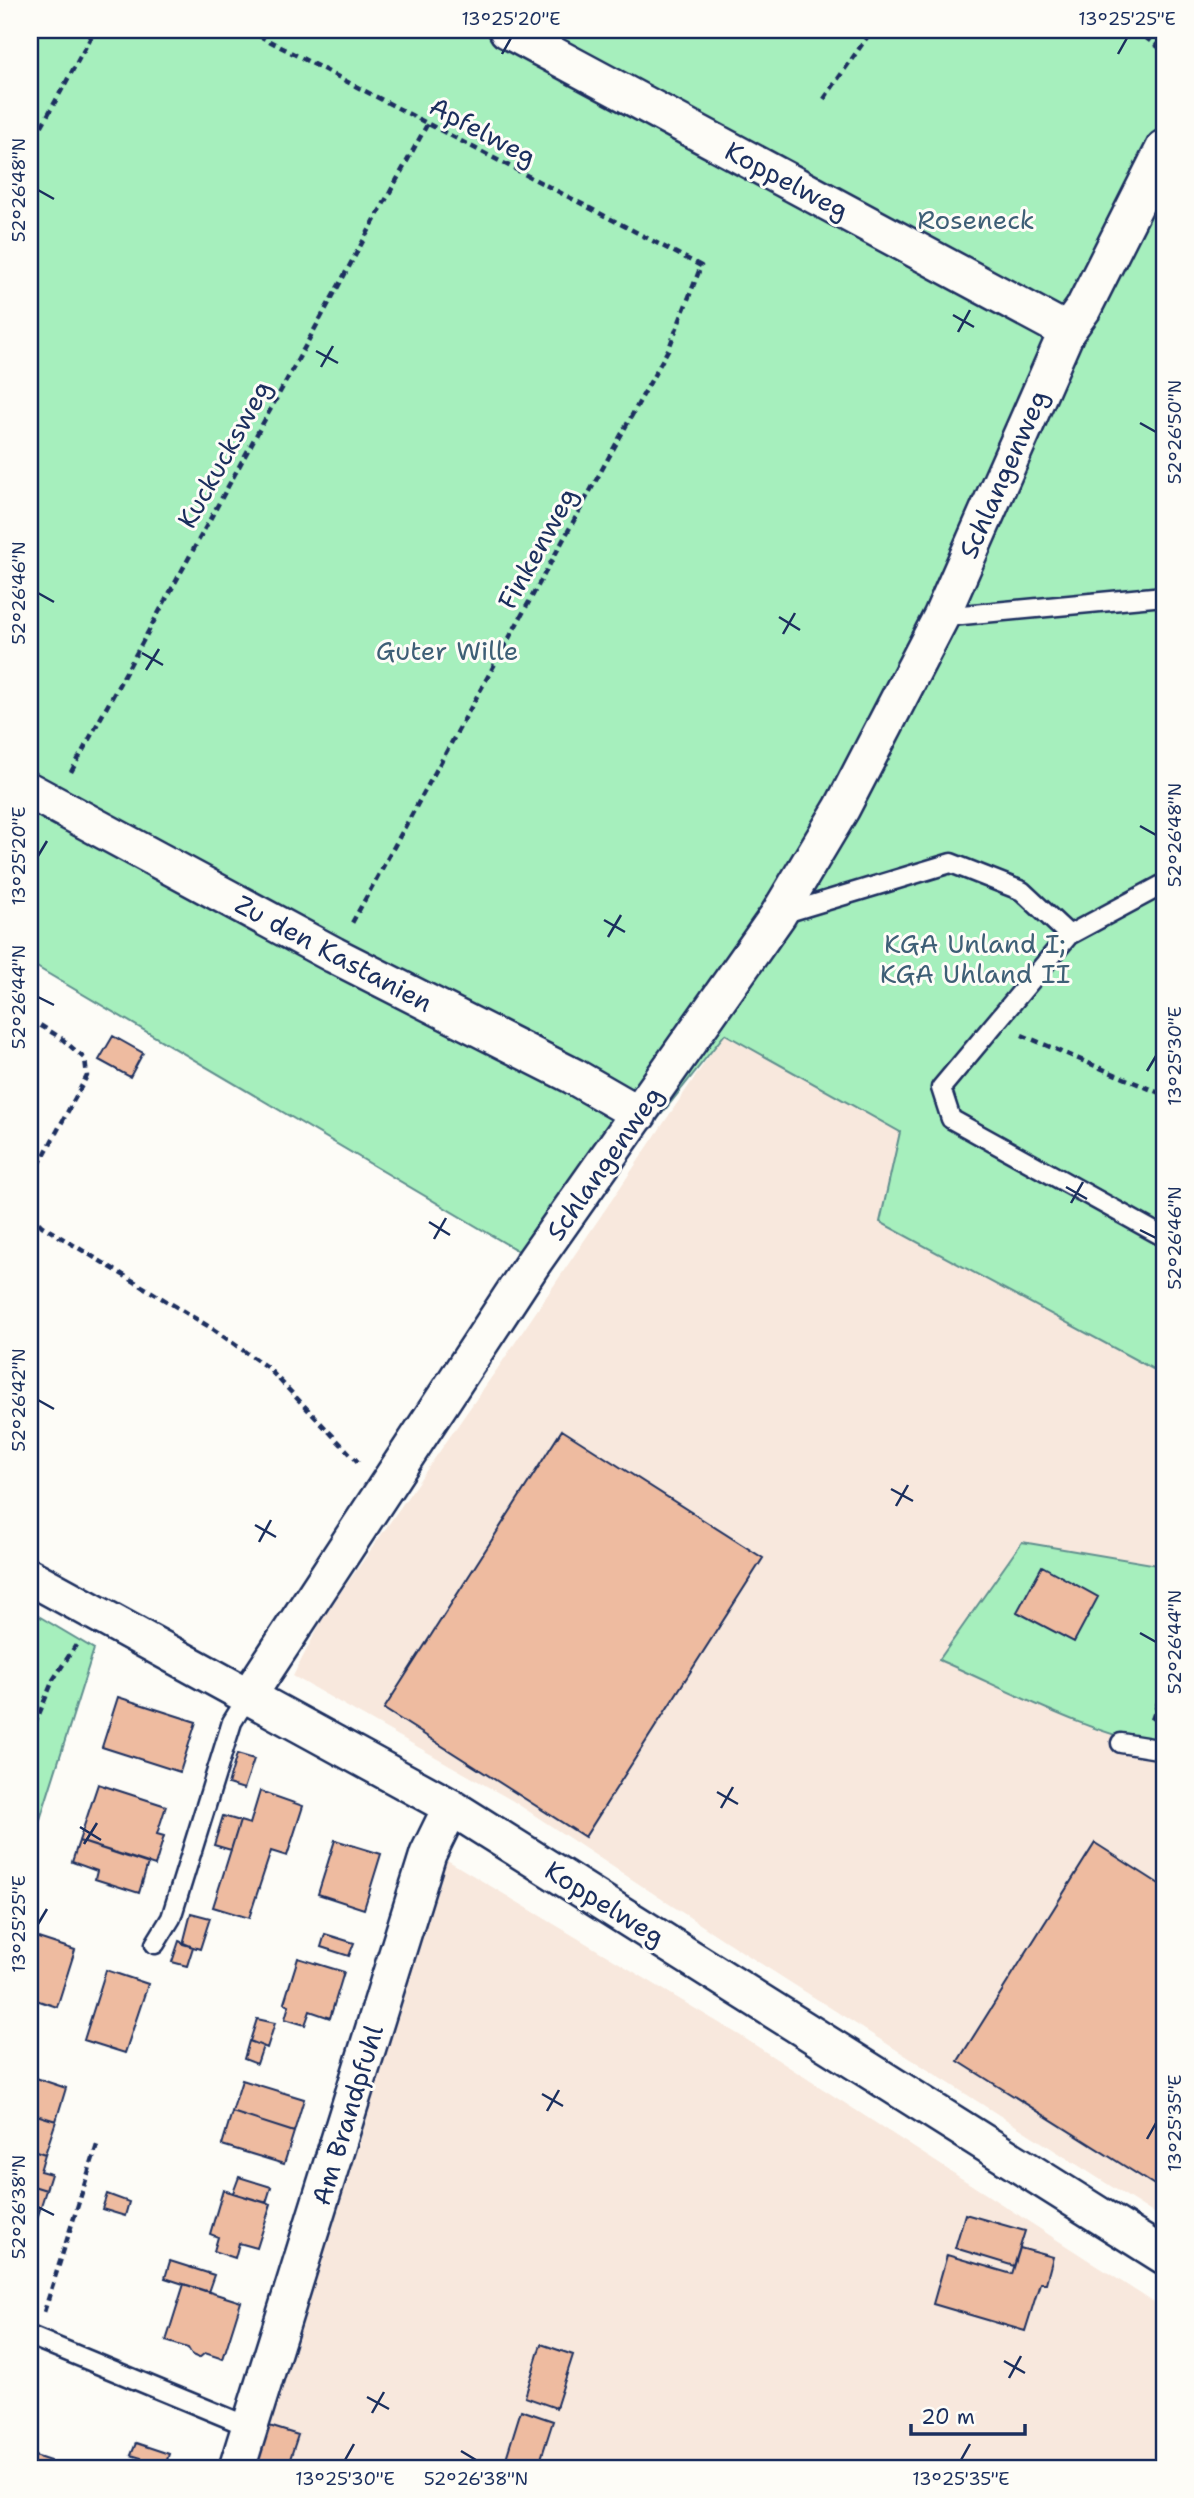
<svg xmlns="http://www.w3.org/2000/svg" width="1194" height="2498" viewBox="0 0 1194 2498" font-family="'Shantell Sans',sans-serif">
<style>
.built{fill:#f8e8dd}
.green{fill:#a6efbd;stroke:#608f8e;stroke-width:2}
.building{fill:#eebba0;stroke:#1b2f5e;stroke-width:2}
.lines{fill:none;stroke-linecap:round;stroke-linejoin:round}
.lane-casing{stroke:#1b2f5e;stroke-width:23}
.street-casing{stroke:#1b2f5e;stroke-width:40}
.path{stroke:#1b2f5e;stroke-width:4.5;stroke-dasharray:7 5;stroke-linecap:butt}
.lane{stroke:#fdfcf7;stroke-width:18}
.street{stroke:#fdfcf7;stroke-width:35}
.ticks{fill:none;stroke:#1b2f5e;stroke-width:2.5}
.labels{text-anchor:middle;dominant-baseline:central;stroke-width:6;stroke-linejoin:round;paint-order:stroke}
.street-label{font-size:26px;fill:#1b2f5e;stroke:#fdfcf7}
.park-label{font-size:26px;fill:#3e5f76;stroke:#fdfcf7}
.neatline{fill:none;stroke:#1b2f5e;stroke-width:2.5}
.ticks-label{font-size:18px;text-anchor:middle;fill:#1b2f5e}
</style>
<rect width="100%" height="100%" fill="#fdfcf7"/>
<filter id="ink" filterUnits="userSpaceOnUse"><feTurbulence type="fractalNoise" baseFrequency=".0143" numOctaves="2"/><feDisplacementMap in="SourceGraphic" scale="14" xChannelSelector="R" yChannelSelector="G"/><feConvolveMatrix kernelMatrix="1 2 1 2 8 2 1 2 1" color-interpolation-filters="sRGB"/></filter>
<g filter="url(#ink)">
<path class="built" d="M724,1034L900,1132L880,1222L1164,1375V1566L1022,1542L1164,1746V2220L727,1942L513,1801L293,1676L323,1618L500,1365Z
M442,1857L741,2036L1164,2309V2468H250Z"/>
<path class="green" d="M30,30H1164V1375L880,1222L900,1132L725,1034L542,1265L30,963Z
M1022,1542L1164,1566V1747C1088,1734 1010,1691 939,1660Z
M30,1611L94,1649L30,1851Z"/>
<path class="building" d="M113,1036L143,1053L130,1077L99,1060Z
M562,1430L763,1558L585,1837L384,1709Z
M1042,1566L1098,1597L1074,1642L1017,1612Z
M118,1697L196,1722L180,1772L102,1747Z
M237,1754L254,1759L244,1789L228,1784Z
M98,1784L166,1806L157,1834L164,1836L155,1866L79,1841Z
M260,1791L303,1806L287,1856L271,1851L249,1918L213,1907L240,1821L250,1824Z
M223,1816L240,1821L231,1850L214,1845Z
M335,1840L381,1854L364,1909L318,1894Z
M79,1841L148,1863L139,1893L95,1879L97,1871L72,1862Z
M1095,1843L1164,1887V2191L958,2061Z
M191,1913L210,1918L200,1949L183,1944Z
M325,1934L354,1943L349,1956L321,1947Z
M32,1936L75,1950L57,2007L30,1998Z
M179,1941L193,1947L187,1966L172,1962Z
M298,1958L344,1972L330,2018L310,2011L305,2025L285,2019L289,2005L284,2003Z
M106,1970L148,1984L125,2053L84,2040Z
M257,2019L275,2023L267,2048L250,2041Z
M249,2041L263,2046L257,2064L244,2059Z
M30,2076L66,2088L56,2121L30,2113Z
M242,2080L304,2099L294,2132L232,2112Z
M232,2112L294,2132L284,2164L222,2145Z
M30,2113L56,2121L45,2154L30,2149Z
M30,2149L45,2154L40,2171L51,2174L46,2190L30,2185Z
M239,2177L271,2187L266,2203L233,2193Z
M30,2185L46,2190L36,2222L30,2220Z
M223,2190L271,2204L257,2248L239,2243L235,2258L214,2251L218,2237L210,2234Z
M107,2194L129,2202L125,2216L102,2209Z
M965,2214L1025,2231L1014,2266L955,2248Z
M1020,2248L1053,2257L1046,2283H1040L1025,2331L933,2304L947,2255L1012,2274Z
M170,2261L214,2275L208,2292L165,2278Z
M184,2284L241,2302L223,2359L205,2353L199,2358L192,2355L188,2348L166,2341Z
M541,2344L573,2355L556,2408L525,2397Z
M521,2410L553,2421L538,2468H503Z
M266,2425L298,2435L287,2468H253Z
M136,2443L169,2454L167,2460L190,2468H138L141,2458L131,2455Z
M35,2456L50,2461L48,2468H31Z"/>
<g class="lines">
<defs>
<path id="lane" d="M941,617L1164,596
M782,914L951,863L1022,891L1069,935L941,1088L951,1119L1164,1237
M1069,935L1164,884
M1121,1743L1164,1750
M155,1944L171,1918L232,1722L247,1698
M30,2336L250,2427"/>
<path id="street" d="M507,30L1067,331
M30,791L334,955L573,1076L639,1114
M30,1577L451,1807L1164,2256
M247,1698L535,1260L778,915L842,808L941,617L1067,331L1083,309L1164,148
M237,2468L428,1854L451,1807"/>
</defs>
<use href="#lane" class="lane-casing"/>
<use href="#street" class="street-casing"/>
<path class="path" d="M248,30L701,266L669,348L352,923
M1135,30L1164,51
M824,99L872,30
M30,147L95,30
M71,772L428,123
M30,1019L61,1038L85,1059L87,1076L30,1181
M1022,1035L1164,1095
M30,1214L42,1226L213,1329L268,1368L358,1462
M1152,1720L1164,1685
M30,1736L53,1680L76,1645
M44,2312L98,2142"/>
<use href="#lane" class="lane"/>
<use href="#street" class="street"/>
</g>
</g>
<path class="ticks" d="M502,54L511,38M1118,54L1127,38M38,190L54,199M953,315L974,327M958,332L970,310M316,351L338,363M321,367L333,346M1140,423L1156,432M38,593L54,602M779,617L800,630M783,634L795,613M142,653L163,665M146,670L159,649M1140,826L1156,835M38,856L47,841M604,920L625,932M608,937L621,915M38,997L54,1005M1147,1071L1156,1056M1066,1187L1087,1199M1071,1203L1083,1182M429,1222L450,1235M1140,1230L1156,1238M434,1239L446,1218M38,1400L54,1409M891,1489L913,1501M896,1506L908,1485M255,1525L276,1537M259,1542L271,1520M1140,1633L1156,1642M717,1792L738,1804M721,1808L733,1787M80,1827L101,1840M84,1844L97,1823M38,1924L47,1909M542,2094L563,2106M547,2111L559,2090M1147,2139L1156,2123M38,2207L54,2215M1004,2361L1025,2373M1009,2378L1021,2356M367,2397L389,2409M372,2413L384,2392M461,2451L476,2460M345,2460L354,2444M961,2460L970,2444"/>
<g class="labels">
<g class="street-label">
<text transform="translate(483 131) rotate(28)">Apfelweg</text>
<text transform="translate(787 180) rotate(28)">Koppelweg</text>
<text transform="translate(224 454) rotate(-61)">Kuckucksweg</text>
<text transform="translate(1003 474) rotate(-66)">Schlangenweg</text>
<text transform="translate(537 548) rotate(-61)">Finkenweg</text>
<text transform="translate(334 953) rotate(28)">Zu den Kastanien</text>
<text transform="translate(604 1163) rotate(-55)">Schlangenweg</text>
<text transform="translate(605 1903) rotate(32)">Koppelweg</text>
<text transform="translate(347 2115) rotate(-73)">Am Brandpfuhl</text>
</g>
<g class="park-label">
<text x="976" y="219">Roseneck</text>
<text x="447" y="650">Guter Wille</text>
<text x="975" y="943">KGA Unland I;<tspan x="975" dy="30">KGA Uhland II</tspan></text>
</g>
</g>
<rect width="1194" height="2498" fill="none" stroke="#fdfcf7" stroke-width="77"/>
<path d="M911 2424v10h114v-10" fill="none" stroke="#1b2f5e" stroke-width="3.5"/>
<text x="921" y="2424" font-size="21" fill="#1b2f5e" stroke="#fdfcf7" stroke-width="5" paint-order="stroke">20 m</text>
<rect x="38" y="38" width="1118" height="2422" class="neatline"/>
<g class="ticks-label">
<text x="511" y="25">13°25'20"E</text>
<text x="1127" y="25">13°25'25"E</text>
<text transform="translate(19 190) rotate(-90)" y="6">52°26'48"N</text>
<text transform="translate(1175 432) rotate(-90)" y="6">52°26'50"N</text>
<text transform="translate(19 593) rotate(-90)" y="6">52°26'46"N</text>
<text transform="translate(1175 835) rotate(-90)" y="6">52°26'48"N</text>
<text transform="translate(19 856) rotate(-90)" y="6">13°25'20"E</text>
<text transform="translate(19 997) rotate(-90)" y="6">52°26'44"N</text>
<text transform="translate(1175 1056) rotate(-90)" y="6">13°25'30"E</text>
<text transform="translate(1175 1238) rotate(-90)" y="6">52°26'46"N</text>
<text transform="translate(19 1400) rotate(-90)" y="6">52°26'42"N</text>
<text transform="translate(1175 1642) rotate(-90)" y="6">52°26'44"N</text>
<text transform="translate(19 1924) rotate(-90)" y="6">13°25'25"E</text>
<text transform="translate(1175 2123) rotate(-90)" y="6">13°25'35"E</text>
<text transform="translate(19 2207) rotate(-90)" y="6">52°26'38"N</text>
<text x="345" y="2485">13°25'30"E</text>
<text x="476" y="2485">52°26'38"N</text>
<text x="961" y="2485">13°25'35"E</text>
</g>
</svg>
